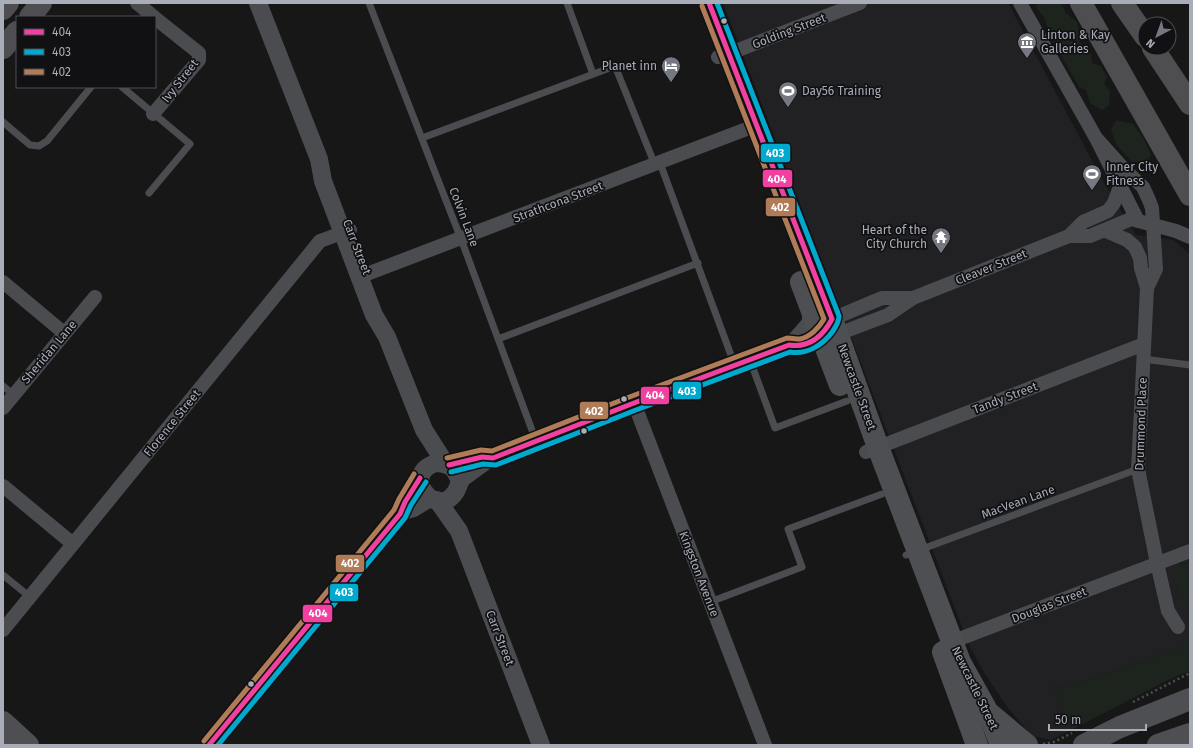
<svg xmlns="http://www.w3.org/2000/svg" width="1193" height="748" viewBox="0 0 1193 748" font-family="'Fira Sans',sans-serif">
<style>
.built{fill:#212123}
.green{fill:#1d241e}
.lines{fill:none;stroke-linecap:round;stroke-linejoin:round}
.path{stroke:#4d4e52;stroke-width:2.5;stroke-dasharray:2 3;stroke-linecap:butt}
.service{stroke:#4b4c50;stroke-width:7}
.minor{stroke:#4b4c50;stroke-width:14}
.tertiary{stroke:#4b4c50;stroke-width:18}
.primary{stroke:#4d4f52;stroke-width:22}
.trunk{stroke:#4e4e52;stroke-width:22}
.motorway{stroke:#4e4e51;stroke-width:22}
.bus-1-casing{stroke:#111113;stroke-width:8}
.bus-2-casing{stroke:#111113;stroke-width:8}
.bus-3-casing{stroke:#111113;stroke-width:8}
.bus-1{stroke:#f240a1;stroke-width:5}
.bus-2{stroke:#00a9ce;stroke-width:5}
.bus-3{stroke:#b07c57;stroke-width:5}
.bus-dot{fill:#a8adb8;stroke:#111113;stroke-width:1.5}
.labels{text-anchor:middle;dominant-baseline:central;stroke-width:3.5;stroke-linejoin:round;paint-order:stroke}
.street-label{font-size:12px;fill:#a8adb8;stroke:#111113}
.poi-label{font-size:12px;fill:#a8adb8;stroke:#111113;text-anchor:start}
.line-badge{stroke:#111113;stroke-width:1.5}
.badge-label{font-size:11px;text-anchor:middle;font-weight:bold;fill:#fff}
</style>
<rect width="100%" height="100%" fill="#171717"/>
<path class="built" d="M723,3H1008L1104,183L1136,235L1173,240L1190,254V561L1180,565L1176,586L1181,596L1190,607V640L1178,648L1097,678L1054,688L1071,730L1051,740L1032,736L1008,708L983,671L969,645Z"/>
<path class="green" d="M1036,3H1061L1066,13L1077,22L1081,39L1079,42L1091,54L1092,63L1101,66L1107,77L1104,84L1110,91L1109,105L1102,110L1090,103L1086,90L1079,87L1051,38L1044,17L1037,9Z
M1116,120L1133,124L1143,138L1151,154L1147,163L1132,162L1116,144L1111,129Z
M1190,561V607C1180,599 1176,587 1174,575L1180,565Z
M1190,640V671L1170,679L1071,730L1054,688L1097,678L1178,648Z"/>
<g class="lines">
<path class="path" d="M1133,702L1190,673
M1043,744L1054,742L1072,733"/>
<path class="service" d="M369,3L461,239L536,441
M567,3L593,74
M122,87L190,144L149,193
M3,122L30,145L39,146L47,141L91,87
M422,138L615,66L655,165
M660,163L735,366
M498,339L698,263
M1143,359L1190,365
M750,360L775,428L847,401
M3,386L14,395
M906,555L1138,469
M3,575L30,597
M710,602L802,567L788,529L882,494"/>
<path class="minor" d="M137,3L154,17
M1020,3L1096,138L1138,221
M718,57L728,54L860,3
M153,114L199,60V53L155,18
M1096,138L1122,167L1143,187L1149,200L1152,208L1156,269L1147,288L1138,469L1157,563L1168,611L1178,627
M1104,230L1127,240L1135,247L1140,258L1141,268L1147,288
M1069,236L1083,222L1108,211L1114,203L1120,186
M359,277L757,125
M3,282L64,333
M825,322L882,298H913
M838,334L888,315L913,298L1069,236H1090L1131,219L1176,231L1190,237
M789,345C802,349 817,340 826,329
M634,403L765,745
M3,408L95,297
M866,452L1144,344
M449,465L482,457L491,458
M460,482L493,458L634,403L789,345L809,322V308
M3,486L73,544
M400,514L414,510L432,499
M3,630L320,241L350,230
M946,644L1190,551
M209,745L400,514L405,502L420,478"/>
<path class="tertiary" d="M258,3L319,159L323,181L374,315L387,337L424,430L445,463
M436,463C451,464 455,468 460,482C458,486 457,491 454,494C435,519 400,474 436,463Z
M437,500L459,531L541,745"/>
<path class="primary" d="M709,3L832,319L878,447L960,662L989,714L1001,745
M801,282L840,385
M943,652L977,745
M990,714L1027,745
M3,722L28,745
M3,744L4,745
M1084,745L1120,727L1190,699
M1158,745L1190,734"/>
<path class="trunk" d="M3,9L8,3
M30,17L41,3
M3,48L17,32"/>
<path class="motorway" d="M1081,3L1190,195
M1122,3L1145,36
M1153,48L1190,104"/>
<defs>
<path id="bus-1" d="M449,465L482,457L493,458L634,403L789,345C809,348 823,336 832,319L709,3
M209,745L400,514L405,502L420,478"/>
<path id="bus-2" d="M451,472L483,464L496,465L636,410L790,352C807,355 823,345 833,331C836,326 839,322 839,316L717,3
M218,745L405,518L411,505L426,482"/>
<path id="bus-3" d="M447,458L481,450L492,451L632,396L787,338C791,338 795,339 800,339C810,337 819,328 824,319L702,6
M204,741L394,510L399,499L414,474"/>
</defs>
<use href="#bus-1" class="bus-1-casing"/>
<use href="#bus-2" class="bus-2-casing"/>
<use href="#bus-3" class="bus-3-casing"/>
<use href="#bus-1" class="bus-1"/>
<use href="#bus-2" class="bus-2"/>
<use href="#bus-3" class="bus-3"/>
</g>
<defs>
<symbol id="museum-pin" viewBox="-11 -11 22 30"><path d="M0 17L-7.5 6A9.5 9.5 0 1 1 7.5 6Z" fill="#757880" stroke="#111113"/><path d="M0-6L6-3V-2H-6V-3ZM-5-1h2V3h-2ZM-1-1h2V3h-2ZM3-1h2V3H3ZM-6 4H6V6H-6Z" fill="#fff"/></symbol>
<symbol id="hotel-pin" viewBox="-11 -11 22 30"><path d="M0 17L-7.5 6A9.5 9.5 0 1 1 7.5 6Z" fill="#757880" stroke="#111113"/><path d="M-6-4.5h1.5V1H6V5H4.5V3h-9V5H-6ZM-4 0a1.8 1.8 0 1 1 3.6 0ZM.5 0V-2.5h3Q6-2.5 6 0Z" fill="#fff"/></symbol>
<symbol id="stadium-pin" viewBox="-11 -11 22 30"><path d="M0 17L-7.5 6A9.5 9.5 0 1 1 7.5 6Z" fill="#757880" stroke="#111113"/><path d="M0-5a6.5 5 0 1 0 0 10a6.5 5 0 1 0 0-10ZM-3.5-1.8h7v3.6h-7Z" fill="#fff"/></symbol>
<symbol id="temple-pin" viewBox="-11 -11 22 30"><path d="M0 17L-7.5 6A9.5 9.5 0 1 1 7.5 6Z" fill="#757880" stroke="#111113"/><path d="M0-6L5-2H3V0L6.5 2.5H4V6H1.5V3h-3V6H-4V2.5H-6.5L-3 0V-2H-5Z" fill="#fff"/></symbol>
</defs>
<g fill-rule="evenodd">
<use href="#museum-pin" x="1016" y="31" width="22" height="30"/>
<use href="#hotel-pin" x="660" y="55" width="22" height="30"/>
<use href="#stadium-pin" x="777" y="80" width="22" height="30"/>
<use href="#stadium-pin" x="1081" y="163" width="22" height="30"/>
<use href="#temple-pin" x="930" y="226" width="22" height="30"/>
</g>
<g class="bus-dot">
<circle cx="724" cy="21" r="3.5"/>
<circle cx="624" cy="399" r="3.5"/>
<circle cx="584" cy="431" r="3.5"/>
<circle cx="251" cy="684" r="3.5"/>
</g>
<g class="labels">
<g class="street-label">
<text transform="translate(789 31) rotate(-21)">Golding Street</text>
<text transform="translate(180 81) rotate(-52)">Ivy Street</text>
<text transform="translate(558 202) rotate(-21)">Strathcona Street</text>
<text transform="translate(464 217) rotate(69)">Colvin Lane</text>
<text transform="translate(357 247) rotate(69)">Carr Street</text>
<text transform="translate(991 267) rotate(-22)">Cleaver Street</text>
<text transform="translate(49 352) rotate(-50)">Sheridan Lane</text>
<text transform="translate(857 387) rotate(70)">Newcastle Street</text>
<text transform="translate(1005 398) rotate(-21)">Tandy Street</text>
<text transform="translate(172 423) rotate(-51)">Florence Street</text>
<text transform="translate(1141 424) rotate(-88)">Drummond Place</text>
<text transform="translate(1018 502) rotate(-20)">MacVean Lane</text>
<text transform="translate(699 574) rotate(69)">Kingston Avenue</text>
<text transform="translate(1049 605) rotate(-21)">Douglas Street</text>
<text transform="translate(500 638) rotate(69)">Carr Street</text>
<text transform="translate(975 688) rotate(64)">Newcastle Street</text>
</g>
<g class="poi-label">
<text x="1041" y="35">Linton &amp; Kay<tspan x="1041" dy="14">Galleries</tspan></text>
<text x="657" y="66" text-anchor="end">Planet inn</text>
<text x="802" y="91">Day56 Training</text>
<text x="1106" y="167">Inner City<tspan x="1106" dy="14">Fitness</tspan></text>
<text x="927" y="230" text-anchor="end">Heart of the<tspan x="927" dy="14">City Church</tspan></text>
</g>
</g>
<g class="line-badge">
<rect x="760" y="143" width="31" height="20" rx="4" fill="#00a9ce"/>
<rect x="762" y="169" width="31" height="19" rx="4" fill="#f240a1"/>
<rect x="765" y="197" width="31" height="20" rx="4" fill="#b07c57"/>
<rect x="672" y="381" width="30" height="19" rx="4" fill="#00a9ce"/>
<rect x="640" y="386" width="30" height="19" rx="4" fill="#f240a1"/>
<rect x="579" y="401" width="30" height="19" rx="4" fill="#b07c57"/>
<rect x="335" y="554" width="30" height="19" rx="4" fill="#b07c57"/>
<rect x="329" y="583" width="30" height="19" rx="4" fill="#00a9ce"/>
<rect x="302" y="604" width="31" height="19" rx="4" fill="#f240a1"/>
</g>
<g class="badge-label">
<text x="775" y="157">403</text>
<text x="777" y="183">404</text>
<text x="780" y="211">402</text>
<text x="687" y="395">403</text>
<text x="655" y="399">404</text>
<text x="594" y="415">402</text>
<text x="350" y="567">402</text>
<text x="344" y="596">403</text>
<text x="318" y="617">404</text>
</g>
<rect width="1193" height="748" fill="none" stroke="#a8adb8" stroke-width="8"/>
<rect x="16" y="16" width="140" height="72" fill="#111113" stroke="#4d4f55"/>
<rect x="24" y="29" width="20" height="6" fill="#f240a1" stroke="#4d4f55"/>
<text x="52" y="36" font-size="12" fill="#a8adb8">404</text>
<rect x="24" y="49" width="20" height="6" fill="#00a9ce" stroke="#4d4f55"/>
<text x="52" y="56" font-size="12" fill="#a8adb8">403</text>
<rect x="24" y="69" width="20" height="6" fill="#b07c57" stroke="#4d4f55"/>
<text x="52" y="76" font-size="12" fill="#a8adb8">402</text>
<g transform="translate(1157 36) rotate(221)"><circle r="19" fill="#111113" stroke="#4d4f55"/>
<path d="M0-3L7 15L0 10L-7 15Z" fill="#757880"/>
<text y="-6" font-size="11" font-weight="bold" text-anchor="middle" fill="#a8adb8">N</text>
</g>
<path d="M1049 724v6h97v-6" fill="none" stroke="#a8adb8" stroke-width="2"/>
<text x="1055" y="724" font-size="12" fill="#a8adb8" stroke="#111113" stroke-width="3" paint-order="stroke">50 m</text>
</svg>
